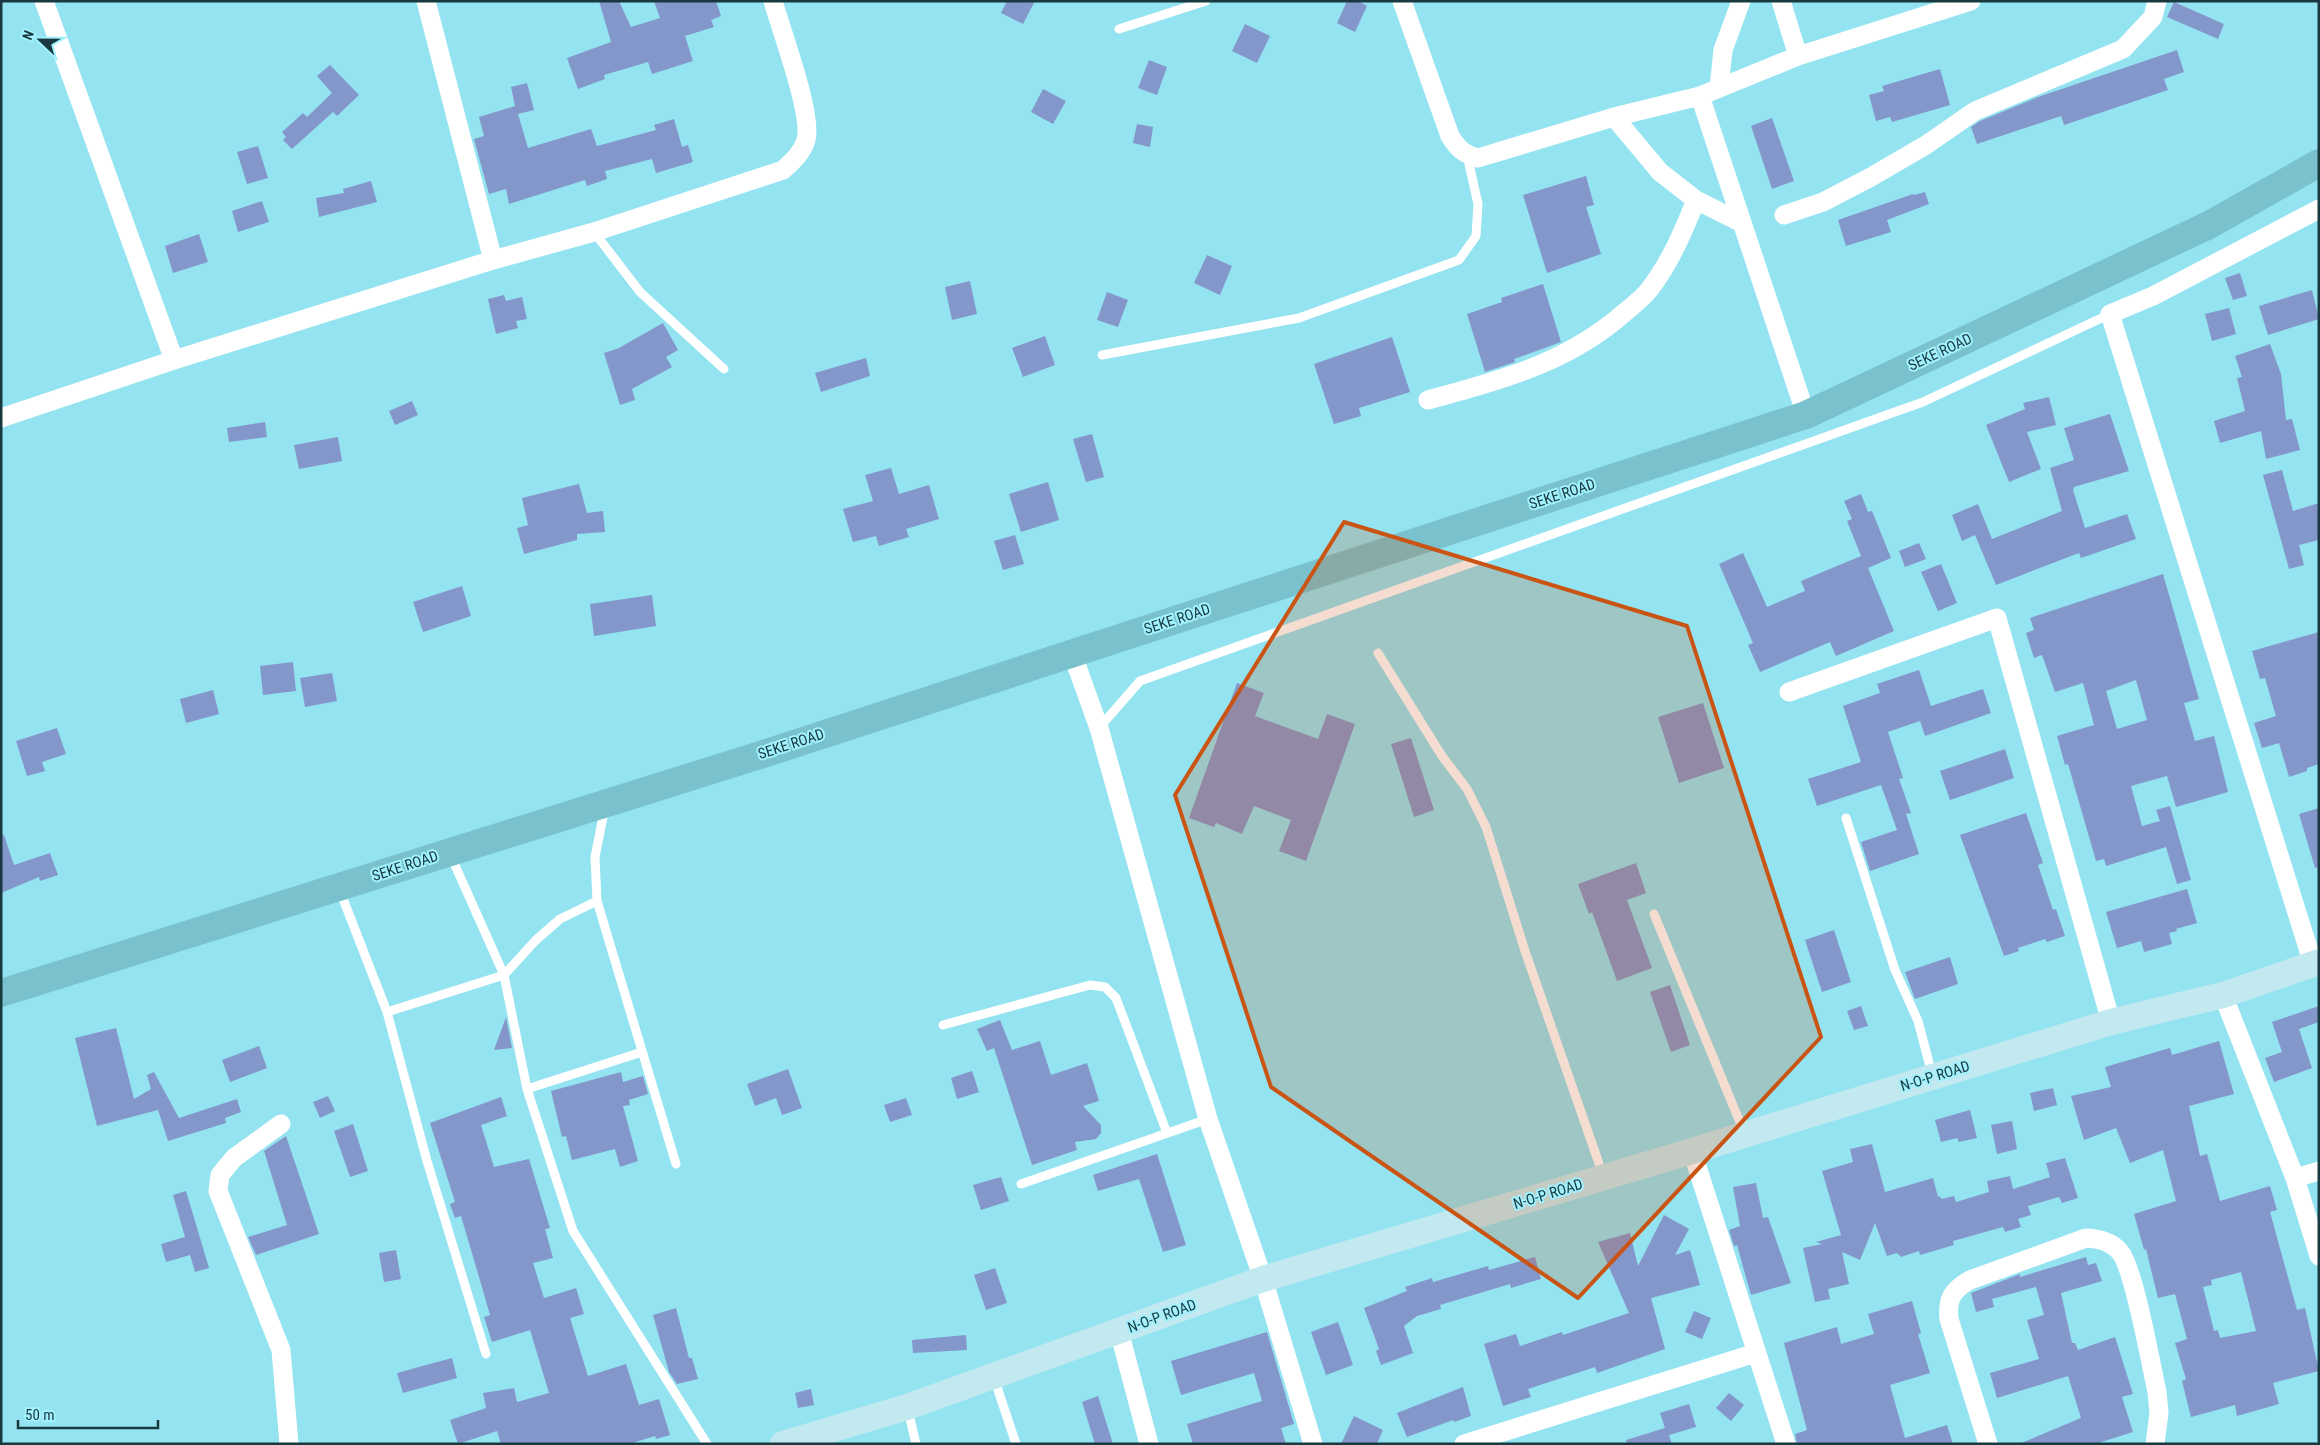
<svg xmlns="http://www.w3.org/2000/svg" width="2320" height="1445" viewBox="0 0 2320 1445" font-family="'Roboto Condensed',sans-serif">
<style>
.building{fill:#8497cb;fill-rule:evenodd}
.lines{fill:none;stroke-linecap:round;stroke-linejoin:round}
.lane{stroke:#fff;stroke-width:9}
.street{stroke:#fff;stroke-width:19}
.secondary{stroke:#c2e9ef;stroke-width:26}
.primary{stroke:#79c1cd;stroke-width:28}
.marked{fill:#c95414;fill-opacity:0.2;stroke:#c95414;stroke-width:4;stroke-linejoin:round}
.labels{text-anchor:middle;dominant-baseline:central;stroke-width:4;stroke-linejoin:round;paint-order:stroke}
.street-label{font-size:15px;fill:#18393f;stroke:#a1f1fe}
</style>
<rect width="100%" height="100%" fill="#94e3f1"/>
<path class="building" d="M599,1H619L631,27L660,18L654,1H716L721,16L711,20L714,27L685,36L693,61L652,74L648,62L604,75L605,79L578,89L567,58L611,42Z
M1007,1H1035L1023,24L1001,13Z
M1347,1H1358L1367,6L1355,32L1337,23Z
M2174,2L2224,24L2218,39L2167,17Z
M1245,24L1270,36L1257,63L1232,51Z
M2177,50L2184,72L2164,79L2168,90L2064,125L2061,116L1977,144L1971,127L1980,121L2038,97Z
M1149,60L1167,67L1157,95L1138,88Z
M330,65L359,95L337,116L333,112L292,149L283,140L286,137L282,132L303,113L307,117L332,93L317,76Z
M1940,69L1950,105L1892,122L1890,117L1876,121L1869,95L1884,91L1882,86Z
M527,83L534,110L518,114L528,148L591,129L597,146L656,130L654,125L674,119L682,147L688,145L693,162L656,173L652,159L605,171L607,179L587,186L585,180L509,204L506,189L489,194L474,139L484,136L479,117L515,106L511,87Z
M1043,89L1066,101L1053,124L1031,112Z
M1772,118L1794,181L1772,189L1751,126Z
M1137,124L1153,127L1150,147L1133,143Z
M258,146L268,178L247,184L237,152Z
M1586,176L1594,205L1586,207L1601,254L1547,273L1523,195Z
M371,181L377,202L319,217L316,198L344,193L343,189Z
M1925,192L1929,204L1887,220L1891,232L1846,246L1838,220L1913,194L1914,195Z
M262,201L269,222L238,232L232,211Z
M199,234L208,262L173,273L165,246Z
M1207,255L1232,266L1220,295L1194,283Z
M2240,273L2247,296L2233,300L2225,278Z
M970,281L977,314L952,320L945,287Z
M1543,284L1561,342L1514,359L1515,362L1485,372L1467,314L1502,302L1501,298Z
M2312,290L2319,319L2268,335L2259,306Z
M1107,292L1128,300L1118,327L1097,320Z
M504,295L506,301L522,297L527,319L516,321L518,328L496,334L488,299Z
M2229,308L2236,334L2212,341L2205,314Z
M663,323L678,350L666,357L672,367L632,389L635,400L620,405L604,353L619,348Z
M1045,336L1055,365L1023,377L1012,348Z
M1392,337L1410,392L1359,408L1361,416L1334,424L1314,364Z
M2270,344L2281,374L2286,420L2292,419L2300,450L2266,459L2261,431L2220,443L2214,421L2245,411L2237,378L2242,377L2235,356Z
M866,358L870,376L821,392L815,373Z
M2049,397L2056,425L2027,432L2041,469L2009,482L1986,425L2025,409L2023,403Z
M412,401L418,415L395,425L389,411Z
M2110,414L2129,471L2074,487L2073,490L2085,528L2127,514L2136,539L2081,558L2079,553L1996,585L1975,535L1962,541L1952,515L1978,504L1992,539L2062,511L2050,468L2074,460L2064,428Z
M265,422L267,437L229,442L227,428Z
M1092,434L1104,477L1086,482L1073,439Z
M338,437L342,461L299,469L294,445Z
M891,468L899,494L929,485L939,519L906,529L909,537L879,546L876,536L853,542L843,509L873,501L865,475Z
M2282,470L2293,511L2319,503V540L2299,545L2304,565L2289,569L2263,475Z
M1048,482L1059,520L1021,532L1009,494Z
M579,484L587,513L603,511L605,532L577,534V540L524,554L517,528L528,525L522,498Z
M1861,494L1868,512L1872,511L1891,558L1868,568L1894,631L1836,656L1830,642L1760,672L1748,645L1753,643L1719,564L1743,553L1767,607L1805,591L1801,581L1861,556L1847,521L1852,519L1844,501Z
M1015,535L1024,564L1003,570L994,541Z
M1919,543L1926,559L1905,567L1899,551Z
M1941,564L1957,603L1938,611L1921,572Z
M2163,574L2199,699L2184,703L2195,741L2214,736L2228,792L2176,807L2167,776L2131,786L2142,826L2160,821L2156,810L2170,806L2191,880L2177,884L2166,847L2106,866L2104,859L2096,861L2068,764L2065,765L2057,736L2094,725L2083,683L2055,692L2042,655L2034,658L2026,633L2034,630L2030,618ZM2136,680L2147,720L2117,729L2106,691Z
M462,586L471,616L423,632L413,602Z
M652,595L656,626L594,636L590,604Z
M2319,632V764L2307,768V771L2289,777L2279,743L2262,748L2254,723L2276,716L2265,678L2260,679L2252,651Z
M293,662L296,691L263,695L260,666Z
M1919,670L1931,706L1983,689L1991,713L1925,736L1920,721L1888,732L1903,778L1899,779L1911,813L1906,814L1919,854L1870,871L1861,842L1897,830L1881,785L1817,806L1808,779L1861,762L1843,706L1880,693L1877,684Z
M332,673L337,701L305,707L300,678Z
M1237,683L1264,693L1255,716L1318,739L1327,714L1355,724L1306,861L1279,851L1291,820L1254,806L1242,834L1216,823L1214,827L1189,818Z
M213,690L219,714L186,723L180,699Z
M1703,703L1724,768L1679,783L1658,717Z
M57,728L66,754L42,762L45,771L27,776L16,741Z
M1411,738L1434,810L1414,817L1391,744Z
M2005,749L2014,778L1950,800L1940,771Z
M2319,808V867L2315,868L2299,814Z
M2026,813L2043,863L2038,865L2053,910L2056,909L2065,936L2047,942L2045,939L2018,948L2019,951L2004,956L1960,835Z
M4,835L14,865L50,853L58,875L40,881L39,877L1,893V836Z
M1636,863L1646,893L1627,900L1652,968L1617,981L1592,912L1589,914L1578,884Z
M2187,889L2197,923L2176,929L2177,931L2169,933L2172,944L2144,952L2141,941L2117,948L2106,912Z
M1834,930L1851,982L1822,992L1805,940Z
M1950,957L1958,984L1915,999L1905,972Z
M1670,985L1690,1045L1671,1052L1650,992Z
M1861,1006L1868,1026L1854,1030L1847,1011Z
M2319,1006V1022L2299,1029L2312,1068L2274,1082L2265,1058L2282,1052L2272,1022Z
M506,1017L512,1048L494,1050Z
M1000,1020L1012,1050L1040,1041L1051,1075L1087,1063L1099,1101L1083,1106L1101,1125V1133L1096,1139L1075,1142L1077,1150L1032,1165L994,1048L987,1051L977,1029Z
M116,1028L134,1099L151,1089L147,1075L154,1072L179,1118L237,1099L241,1112L225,1118L226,1123L168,1141L158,1110L97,1126L75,1038Z
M2219,1041L2234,1094L2189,1106L2200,1156L2207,1154L2220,1201L2270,1186L2277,1210L2270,1212L2297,1310L2305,1308L2319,1371L2273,1383L2279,1404L2237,1416L2235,1405L2191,1417L2182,1381L2186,1379L2175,1343L2187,1339L2175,1294L2158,1298L2146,1249L2144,1250L2134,1214L2176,1201L2163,1150L2130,1163L2116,1128L2084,1140L2071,1096L2111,1087L2105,1067L2170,1048L2172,1055ZM2241,1272L2256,1331L2220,1338L2218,1330L2214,1331L2203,1287L2212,1285L2211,1280Z
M259,1046L267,1068L230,1082L222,1060Z
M788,1069L802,1108L782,1115L776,1098L755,1106L747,1084Z
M972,1071L979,1092L957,1099L951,1078Z
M621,1072L623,1082L643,1076L648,1094L629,1100L630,1105L623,1106L638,1161L620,1167L615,1149L572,1160L566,1136L562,1137L551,1091Z
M2053,1088L2057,1105L2034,1111L2030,1093Z
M328,1096L335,1111L320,1118L313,1102Z
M501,1097L507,1116L481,1125L494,1167L529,1159L550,1228L545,1229L553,1258L533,1263L544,1298L576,1288L584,1314L570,1318L588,1376L626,1364L639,1405L659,1399L670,1435L656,1439L655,1436L629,1444H501L497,1431L458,1444L450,1420L486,1408L483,1393L514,1388L517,1402L549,1393L530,1330L492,1342L484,1317L490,1315L479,1277L461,1216L455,1218L450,1204L455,1202L430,1123Z
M906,1098L912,1115L890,1122L884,1105Z
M1970,1110L1977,1138L1959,1142L1957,1138L1941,1142L1935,1120Z
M2012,1121L2017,1149L1997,1154L1991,1125Z
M353,1124L368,1171L350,1177L334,1131Z
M286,1136L319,1234L256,1255L248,1237L287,1225L264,1151Z
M1872,1144L1885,1192L1933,1178L1938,1197L1940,1196L1941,1199L1954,1196L1956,1202L1989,1192L1987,1181L2010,1176L2013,1189L2050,1177L2046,1163L2065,1158L2078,1198L2062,1203L2059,1197L2028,1206L2031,1215L2018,1219L2021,1227L2005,1232L2003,1227L1953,1241L1954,1245L1920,1255L1919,1251L1901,1257L1897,1253L1887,1256L1875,1223L1860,1260L1842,1252L1849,1284L1828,1289L1830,1299L1815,1302L1803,1248L1822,1244L1816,1242L1841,1235L1822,1171L1853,1162L1850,1149Z
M1157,1154L1186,1245L1163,1252L1139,1179L1098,1191L1093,1175Z
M1001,1177L1009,1201L981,1210L973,1185Z
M1756,1183L1763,1218L1768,1217L1791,1283L1751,1295L1737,1245L1734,1246L1729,1230L1740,1226L1733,1187Z
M186,1191L209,1268L195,1272L190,1255L166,1262L161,1244L185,1237L173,1195Z
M1664,1215L1689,1229L1675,1255L1690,1250L1700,1285L1651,1298L1665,1349L1597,1373L1595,1367L1528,1389L1531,1397L1503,1406L1484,1344L1516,1334L1520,1346L1562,1332L1563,1335L1629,1313L1598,1242L1630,1233L1638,1266Z
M396,1250L401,1279L384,1282L379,1253Z
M1535,1257L1541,1279L1511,1288L1510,1284L1440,1305L1441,1309L1417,1316L1404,1326L1413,1353L1381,1365L1376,1351L1379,1349L1364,1308L1407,1291L1405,1287L1432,1278L1433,1282L1488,1266L1489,1270Z
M2086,1257L2088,1265L2096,1263L2102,1281L2061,1293L2072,1343H2075L2078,1350L2115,1337L2133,1394L2122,1397L2133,1432L2095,1444H2019L2081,1418L2068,1376L1997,1398L1990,1373L2039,1359L2027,1320L2044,1315L2036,1287L1992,1299L1994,1307L1976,1312L1971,1293L2020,1274V1277Z
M995,1268L1007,1303L986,1310L974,1275Z
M1912,1301L1921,1333L1918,1334L1930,1373L1890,1385L1905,1438L1947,1425L1953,1444H1797L1795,1434L1807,1430L1784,1343L1837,1327L1841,1344L1874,1334L1868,1314Z
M676,1308L689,1358H692L698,1379L677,1384L669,1372L653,1315Z
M1694,1311L1711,1318L1702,1339L1685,1332Z
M1338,1322L1353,1365L1326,1375L1311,1332Z
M1267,1332L1294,1424L1281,1428L1286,1444H1193L1187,1424L1262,1401L1254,1373L1181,1395L1171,1361Z
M966,1335L967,1350L913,1353L912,1340Z
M452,1358L457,1378L403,1393L397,1373Z
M1463,1387L1471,1416L1454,1422L1453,1420L1407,1437L1397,1413Z
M811,1389L814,1405L798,1408L795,1393Z
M1729,1393L1744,1405L1731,1421L1716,1408Z
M1098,1396L1113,1444H1095L1082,1402Z
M1689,1404L1696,1427L1669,1435L1672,1444H1627L1626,1440L1665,1428L1660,1413Z
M1354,1416L1383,1430L1377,1444H1341Z"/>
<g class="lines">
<path class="lane" d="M1119,29L1206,1
M594,232L640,292L724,369
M1102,355L1299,318L1459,260L1476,236L1478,204L1467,155
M1378,653L1442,756L1467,789L1486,827L1525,951L1603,1175
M1099,728L1140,681L1923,402L2110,314
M605,807L595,857L597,901L676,1164
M1846,818L1895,970L1918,1021L1932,1074
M450,854L504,975L527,1089L573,1231L707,1444
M340,891L387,1012L427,1161L486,1354
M1654,914L1744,1132
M387,1012L504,975L536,940L560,919L597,901
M943,1025L1090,985L1105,987L1116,998L1167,1133
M527,1089L642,1052
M1021,1184L1208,1119
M994,1378L1016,1444
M908,1410L916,1444"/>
<path class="street" d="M44,1L174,360
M426,1L493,260
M1402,1L1450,136C1458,149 1464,154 1478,158L1614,117L1700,96L1798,56L1971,1
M1781,1L1798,56
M1719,88L1723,50L1741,1
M1700,96L1806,415
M1614,117L1660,172L1696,200L1740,222
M1784,215L1823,202L1871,177L1926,145L1975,111L2123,49L2153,17L2157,1
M1428,400C1500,380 1566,364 1624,313C1632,306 1642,299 1649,290C1670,263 1683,232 1696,200
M1,418L174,360L493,260L594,232L783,170C793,161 802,153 806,140C813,115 781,30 773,1
M1072,653L1099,728L1208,1119L1263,1279L1313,1444
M1789,692L1997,618L2111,1022
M2313,964L2110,314L2153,296L2319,209
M2223,995L2295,1178L2319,1256
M281,1124L234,1158L220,1175L218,1191L281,1350L289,1444
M1692,1151L1786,1444
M2295,1178L2319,1171
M1119,1331L1149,1444
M1464,1444L1756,1353
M1988,1444L1949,1319C1947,1299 1952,1290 1970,1280L2086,1238C2099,1239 2111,1241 2120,1252C2134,1268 2151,1365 2157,1392L2159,1413L2155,1444"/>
<path class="secondary" d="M783,1444L907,1407L1263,1279L1692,1151L2111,1022L2223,995L2319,962"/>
<path class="primary" d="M1,993L757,756L1806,415L2209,225L2319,163"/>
</g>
<path class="marked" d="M1344,522L1687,626L1821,1037L1578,1298L1271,1087L1175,795Z"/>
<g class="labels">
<g class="street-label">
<text transform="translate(1940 352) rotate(-25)">SEKE ROAD</text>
<text transform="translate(1562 494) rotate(-18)">SEKE ROAD</text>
<text transform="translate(1177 619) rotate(-18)">SEKE ROAD</text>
<text transform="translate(791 744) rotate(-18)">SEKE ROAD</text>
<text transform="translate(405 866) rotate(-18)">SEKE ROAD</text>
<text transform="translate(1935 1076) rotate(-17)">N-O-P ROAD</text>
<text transform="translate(1548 1194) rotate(-17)">N-O-P ROAD</text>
<text transform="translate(1162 1316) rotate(-20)">N-O-P ROAD</text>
</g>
</g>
<rect width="2320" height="1445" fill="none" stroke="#18393f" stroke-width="5"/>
<g transform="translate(40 40) rotate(292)" stroke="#a1f1fe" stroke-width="4" paint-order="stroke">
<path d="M0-4L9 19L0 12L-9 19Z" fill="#18393f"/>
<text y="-8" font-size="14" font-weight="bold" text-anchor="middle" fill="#18393f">N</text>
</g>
<path d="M18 1420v8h140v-8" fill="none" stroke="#18393f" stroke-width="2.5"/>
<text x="25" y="1420" font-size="15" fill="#18393f" stroke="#a1f1fe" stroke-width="4" paint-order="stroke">50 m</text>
</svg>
